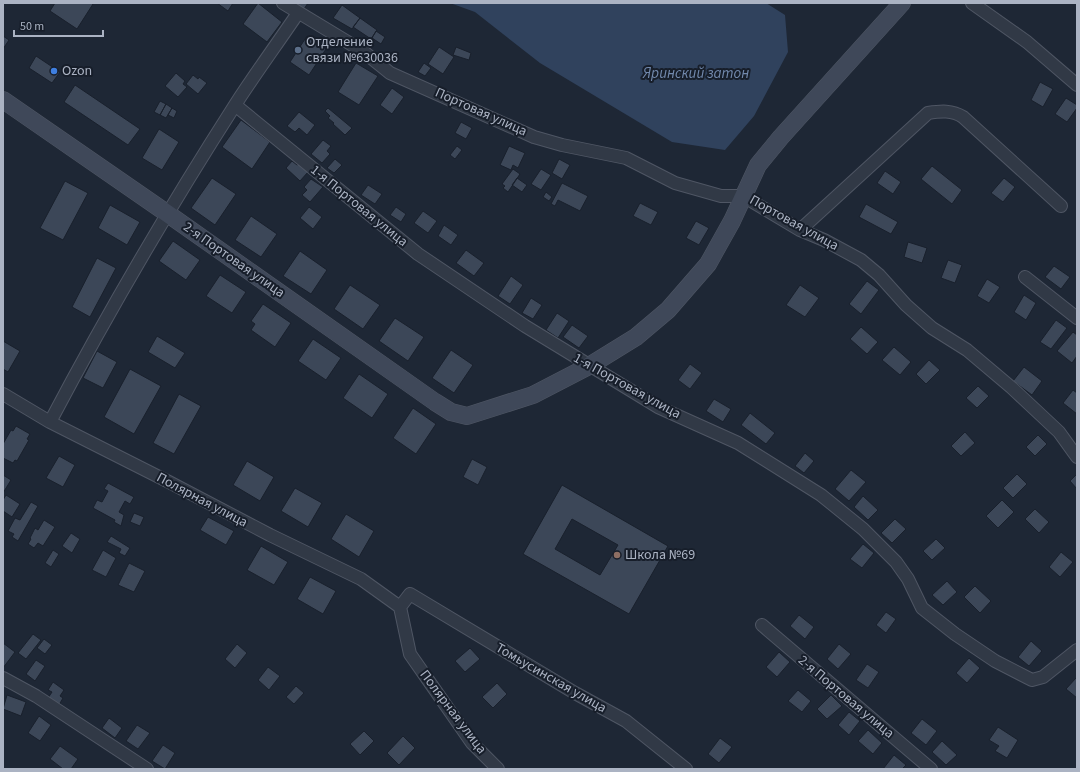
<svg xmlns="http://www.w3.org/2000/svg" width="1080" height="772" viewBox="0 0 1080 772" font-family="'Source Sans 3',sans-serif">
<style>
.water{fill:#30425d}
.building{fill:#3c4758;stroke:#19202c;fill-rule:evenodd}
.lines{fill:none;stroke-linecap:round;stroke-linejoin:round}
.street-casing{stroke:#4f5664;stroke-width:14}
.secondary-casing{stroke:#4f5664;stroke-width:18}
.street{stroke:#313946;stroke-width:12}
.secondary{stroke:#3f4859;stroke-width:17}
.service-dot{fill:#5c6f8a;stroke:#171e2a;stroke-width:1.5}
.shop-dot{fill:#3f7fe0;stroke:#171e2a;stroke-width:1.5}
.education-dot{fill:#8d6e63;stroke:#171e2a;stroke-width:1.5}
.labels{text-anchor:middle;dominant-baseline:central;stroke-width:4;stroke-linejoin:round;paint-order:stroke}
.poi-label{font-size:14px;fill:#abb3c3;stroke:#171e2a;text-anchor:start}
.street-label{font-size:14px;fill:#abb3c3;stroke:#171e2a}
.water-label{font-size:15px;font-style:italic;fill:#7289ad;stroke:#171e2a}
</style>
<rect width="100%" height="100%" fill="#1e2735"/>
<path class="water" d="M450,3H766L785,15L788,52L754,116L725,150L672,142L540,63L475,12Z"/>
<path class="building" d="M55,3H91L93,4L77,29L50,11Z
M217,3H233L228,11Z
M258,3L282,22L267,42L243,24Z
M296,3H308L304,9L296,4Z
M342,5L360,18L352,29L333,18Z
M360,18L377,30L371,39L353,27Z
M376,31L385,37L381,44L372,38Z
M3,36L9,40L3,49Z
M307,36L326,49L309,75L290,62Z
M439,47L454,57L443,74L428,64Z
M456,47L471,53L469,60L453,55Z
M36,56L60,72L52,83L29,68Z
M356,63L378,76L359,105L338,92Z
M424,63L431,68L425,76L418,72Z
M176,73L185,81L183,84L187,87L178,97L165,86Z
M193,75L198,79L199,77L207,83L198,94L186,84Z
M1040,82L1053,89L1043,107L1031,100Z
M75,85L140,129L128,145L64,102Z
M392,88L404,97L392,114L380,105Z
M1066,98L1077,105V108L1067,122L1055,114Z
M160,101L166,104L160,115L154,112Z
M166,104L172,108L166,118L160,115Z
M172,108L177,111L174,118L168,115Z
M328,108L352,128L345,135L333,124L334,123L328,118L330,116L325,111Z
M299,112L315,125L307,135L299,128L295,132L287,126Z
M241,120L270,142L252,169L222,147Z
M461,122L472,128L466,139L455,133Z
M159,129L179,142L162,170L142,158Z
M323,140L331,146L327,151L330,154L322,163L311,154Z
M457,146L462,150L455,159L450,155Z
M509,146L525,153L518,168L513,165L511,170L500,165Z
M335,159L342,165L334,173L327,168Z
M559,159L570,165L562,179L552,173Z
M292,161L297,165L299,164L308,172L300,181L286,168Z
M932,166L962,190L952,204L921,179Z
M513,169L520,174L508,192L503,188L505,186L502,184Z
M541,169L551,175L541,190L531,184Z
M885,171L901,182L893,194L877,183Z
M212,178L236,194L215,225L191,208Z
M517,178L527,185L522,192L512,185Z
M1004,178L1015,187L1003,202L991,193Z
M311,179L323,187L310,202L302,195L307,190L304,187Z
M65,181L88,193L63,240L40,228Z
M562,183L588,196L580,211L558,200L555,206L551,204Z
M368,185L382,194L375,204L361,195Z
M546,192L552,197L549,201L543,197Z
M640,203L658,212L651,225L633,216Z
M866,204L898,222L891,234L859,217Z
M110,205L140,222L127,245L98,228Z
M309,207L322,217L313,229L300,218Z
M396,207L406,214L401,222L390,215Z
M423,211L437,221L428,233L414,223Z
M251,216L277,234L261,257L235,240Z
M696,221L709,228L699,245L686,238Z
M444,225L458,235L451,245L438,236Z
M173,241L200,260L186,280L159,261Z
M908,242L927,248L922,263L904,257Z
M466,250L484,263L474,276L456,263Z
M300,251L327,270L311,294L283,276Z
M97,258L116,268L90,317L72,307Z
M948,260L962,265L955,283L941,278Z
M1054,266L1070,277L1061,289L1045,277Z
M220,275L246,292L232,313L206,296Z
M511,276L523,285L510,304L498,296Z
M987,279L1000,287L989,303L977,296Z
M867,281L879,290L861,314L849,304Z
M350,285L380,305L363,329L334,309Z
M800,285L819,298L805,317L786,305Z
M1024,295L1036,303L1026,320L1014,312Z
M531,298L542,305L533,319L522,313Z
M263,304L291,323L275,347L251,330L255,324L251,321Z
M557,313L569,321L558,338L546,330Z
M395,318L424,337L408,361L379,341Z
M1056,320L1067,328L1051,349L1040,342Z
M572,325L588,336L579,348L563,337Z
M861,327L878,342L867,354L850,339Z
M1073,332L1077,335V356L1072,363L1057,351Z
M157,336L185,353L175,368L148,352Z
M313,339L341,358L326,380L298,361Z
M3,341L20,351L8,372L3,369Z
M894,347L911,362L900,375L882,360Z
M451,350L473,365L454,393L432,378Z
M97,351L117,362L103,388L83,378Z
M929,360L940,370L926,384L916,374Z
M690,364L702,373L690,389L678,380Z
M1024,367L1042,381L1032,395L1013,381Z
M130,369L161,386L134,434L104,417Z
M359,374L388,394L372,418L343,398Z
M978,386L989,396L977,408L966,398Z
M1073,390L1077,393V414L1063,403Z
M179,394L201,406L174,454L153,443Z
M714,399L731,409L723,422L706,411Z
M413,408L436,424L416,454L393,438Z
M750,413L775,433L766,444L741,425Z
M16,426L30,434L27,439L29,440L17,461L15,460L13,463L3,458V444L11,430L13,431Z
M965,432L975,443L961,456L951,446Z
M1038,435L1047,444L1035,456L1026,447Z
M805,453L814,461L804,473L795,466Z
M59,456L75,465L63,487L46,478Z
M472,459L487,467L478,485L463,477Z
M247,461L274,477L260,501L233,485Z
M851,470L866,482L849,501L835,489Z
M1017,474L1027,484L1013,498L1003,488Z
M1077,474V489L1070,481Z
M3,475L11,480L3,493Z
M108,483L134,497L130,504L125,501L119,512L124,515L121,526L114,522L115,520L93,508L97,500L102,502L108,491L104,489Z
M562,485L668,546L629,614L523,554ZM572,519L618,545L600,575L555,549Z
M295,488L322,503L308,527L281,511Z
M6,495L20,504L12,517L3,511V500Z
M863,496L878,510L868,520L854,507Z
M1002,500L1014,512L998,528L986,516Z
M31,502L38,506L18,541L12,537L14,534L8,531L15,518L20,520Z
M1035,509L1049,522L1039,533L1025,519Z
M134,513L144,517L140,526L130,522Z
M346,514L374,531L359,557L331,539Z
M208,517L234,531L226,545L200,530Z
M895,519L906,529L892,543L881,533Z
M44,520L55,527L43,546L38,543L34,548L28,544L31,539L30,538L35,528L38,530Z
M71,533L80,539L72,553L62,546Z
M111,536L130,548L125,556L119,553L121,549L107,542Z
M936,539L945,548L932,560L923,551Z
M863,544L874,553L862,568L850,559Z
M261,546L288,562L274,585L247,570Z
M53,550L59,554L51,567L45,563Z
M103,550L116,558L106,577L92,570Z
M1061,552L1073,562L1060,577L1049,567Z
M129,563L145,571L134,592L118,585Z
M310,577L336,591L323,614L297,599Z
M947,581L957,592L943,605L932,595Z
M975,586L991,601L980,613L964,597Z
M886,612L896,619L886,633L876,625Z
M799,615L814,627L805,639L790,626Z
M33,634L41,640L26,659L18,653Z
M44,639L52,645L45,654L37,648Z
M1031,641L1042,651L1029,666L1018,657Z
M3,643L15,652L3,668Z
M237,644L247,653L235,668L225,659Z
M839,644L851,654L838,669L827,659Z
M470,648L480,659L465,672L455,661Z
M779,652L790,662L777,677L766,667Z
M969,658L980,668L967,683L956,673Z
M36,660L45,666L35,681L26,674Z
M867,664L879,672L868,688L856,680Z
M268,667L280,676L269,690L258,680Z
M1076,678L1077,679V698L1066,689Z
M53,682L64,690L60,696L63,698L59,705L48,698L52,692L48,690Z
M497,683L507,694L493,708L482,697Z
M296,686L304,693L294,704L286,697Z
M798,690L811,701L802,712L788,701Z
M7,695L26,702L21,716L3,709Z
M831,695L842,706L827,719L817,709Z
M849,712L860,721L849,735L838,725Z
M39,716L51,725L40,741L28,733Z
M109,718L122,728L115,738L102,728Z
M922,719L937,731L926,745L911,733Z
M137,725L150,733L138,749L126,741Z
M998,727L1018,740L1007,758L995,751L999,746L989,740Z
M868,730L882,743L873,754L858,741Z
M364,731L374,741L360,755L350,744Z
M403,736L415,748L399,765L387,753Z
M720,738L732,747L719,763L708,754Z
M942,741L957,755L946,765L932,752Z
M163,745L175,753L165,769L152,761Z
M60,746L78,759L71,769H63L50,759Z
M894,755L906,765L902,769H883Z"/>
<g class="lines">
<defs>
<path id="street" d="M283,3L364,52L390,73L534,137L562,145L626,158L675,183L721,196H743L800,230L824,240L861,260L879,275L906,305L932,328L967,350L1012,388L1059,432L1077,457
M972,3L1027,42L1077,85
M235,105L418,254L525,326L658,407L738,443L821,495L863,529L896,562L908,579L922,608L955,634L995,661L1032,680L1043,677L1077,650
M800,230L928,113C941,111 952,110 963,117L1061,206
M1025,277L1077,318
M3,394L50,422L169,482L270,535L361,579L400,607
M50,422C107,314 169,208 235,105C255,74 277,44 298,13
M762,625L931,769
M3,678L36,696L147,769
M498,769L472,743L410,654L400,607L410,594L575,693L626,721L686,769"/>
<path id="secondary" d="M3,100L168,214L435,402L451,412L467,416L533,395L589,366L636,337L668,310L708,264L732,221L758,165L781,137L902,3"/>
</defs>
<use href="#street" class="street-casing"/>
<use href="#secondary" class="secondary-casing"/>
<use href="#street" class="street"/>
<use href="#secondary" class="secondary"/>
</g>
<circle class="service-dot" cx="298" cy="50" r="4"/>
<circle class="shop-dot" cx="54" cy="71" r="4"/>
<circle class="education-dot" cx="617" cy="555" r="4"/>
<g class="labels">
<g class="poi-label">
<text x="306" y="42">Отделение<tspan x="306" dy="16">связи №630036</tspan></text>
<text x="62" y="71">Ozon</text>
<text x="625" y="555">Школа №69</text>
</g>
<g class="street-label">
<text transform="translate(481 112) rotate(24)">Портовая улица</text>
<text transform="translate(359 206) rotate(39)">1-я Портовая улица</text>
<text transform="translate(794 223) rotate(29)">Портовая улица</text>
<text transform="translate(234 260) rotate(35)">2-я Портовая улица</text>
<text transform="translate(627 386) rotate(29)">1-я Портовая улица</text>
<text transform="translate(202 500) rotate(28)">Полярная улица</text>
<text transform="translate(551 678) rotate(30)">Томьусинская улица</text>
<text transform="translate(846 697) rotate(40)">2-я Портовая улица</text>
<text transform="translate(453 712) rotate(53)">Полярная улица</text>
</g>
<g class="water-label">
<text x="696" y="73">Яринский затон</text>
</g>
</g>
<rect width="1080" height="772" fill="none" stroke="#abb3c3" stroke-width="8"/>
<path d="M14 30v6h89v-6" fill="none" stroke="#abb3c3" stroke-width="2"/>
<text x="20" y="30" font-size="12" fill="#abb3c3" stroke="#171e2a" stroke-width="3" paint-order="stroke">50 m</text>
</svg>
